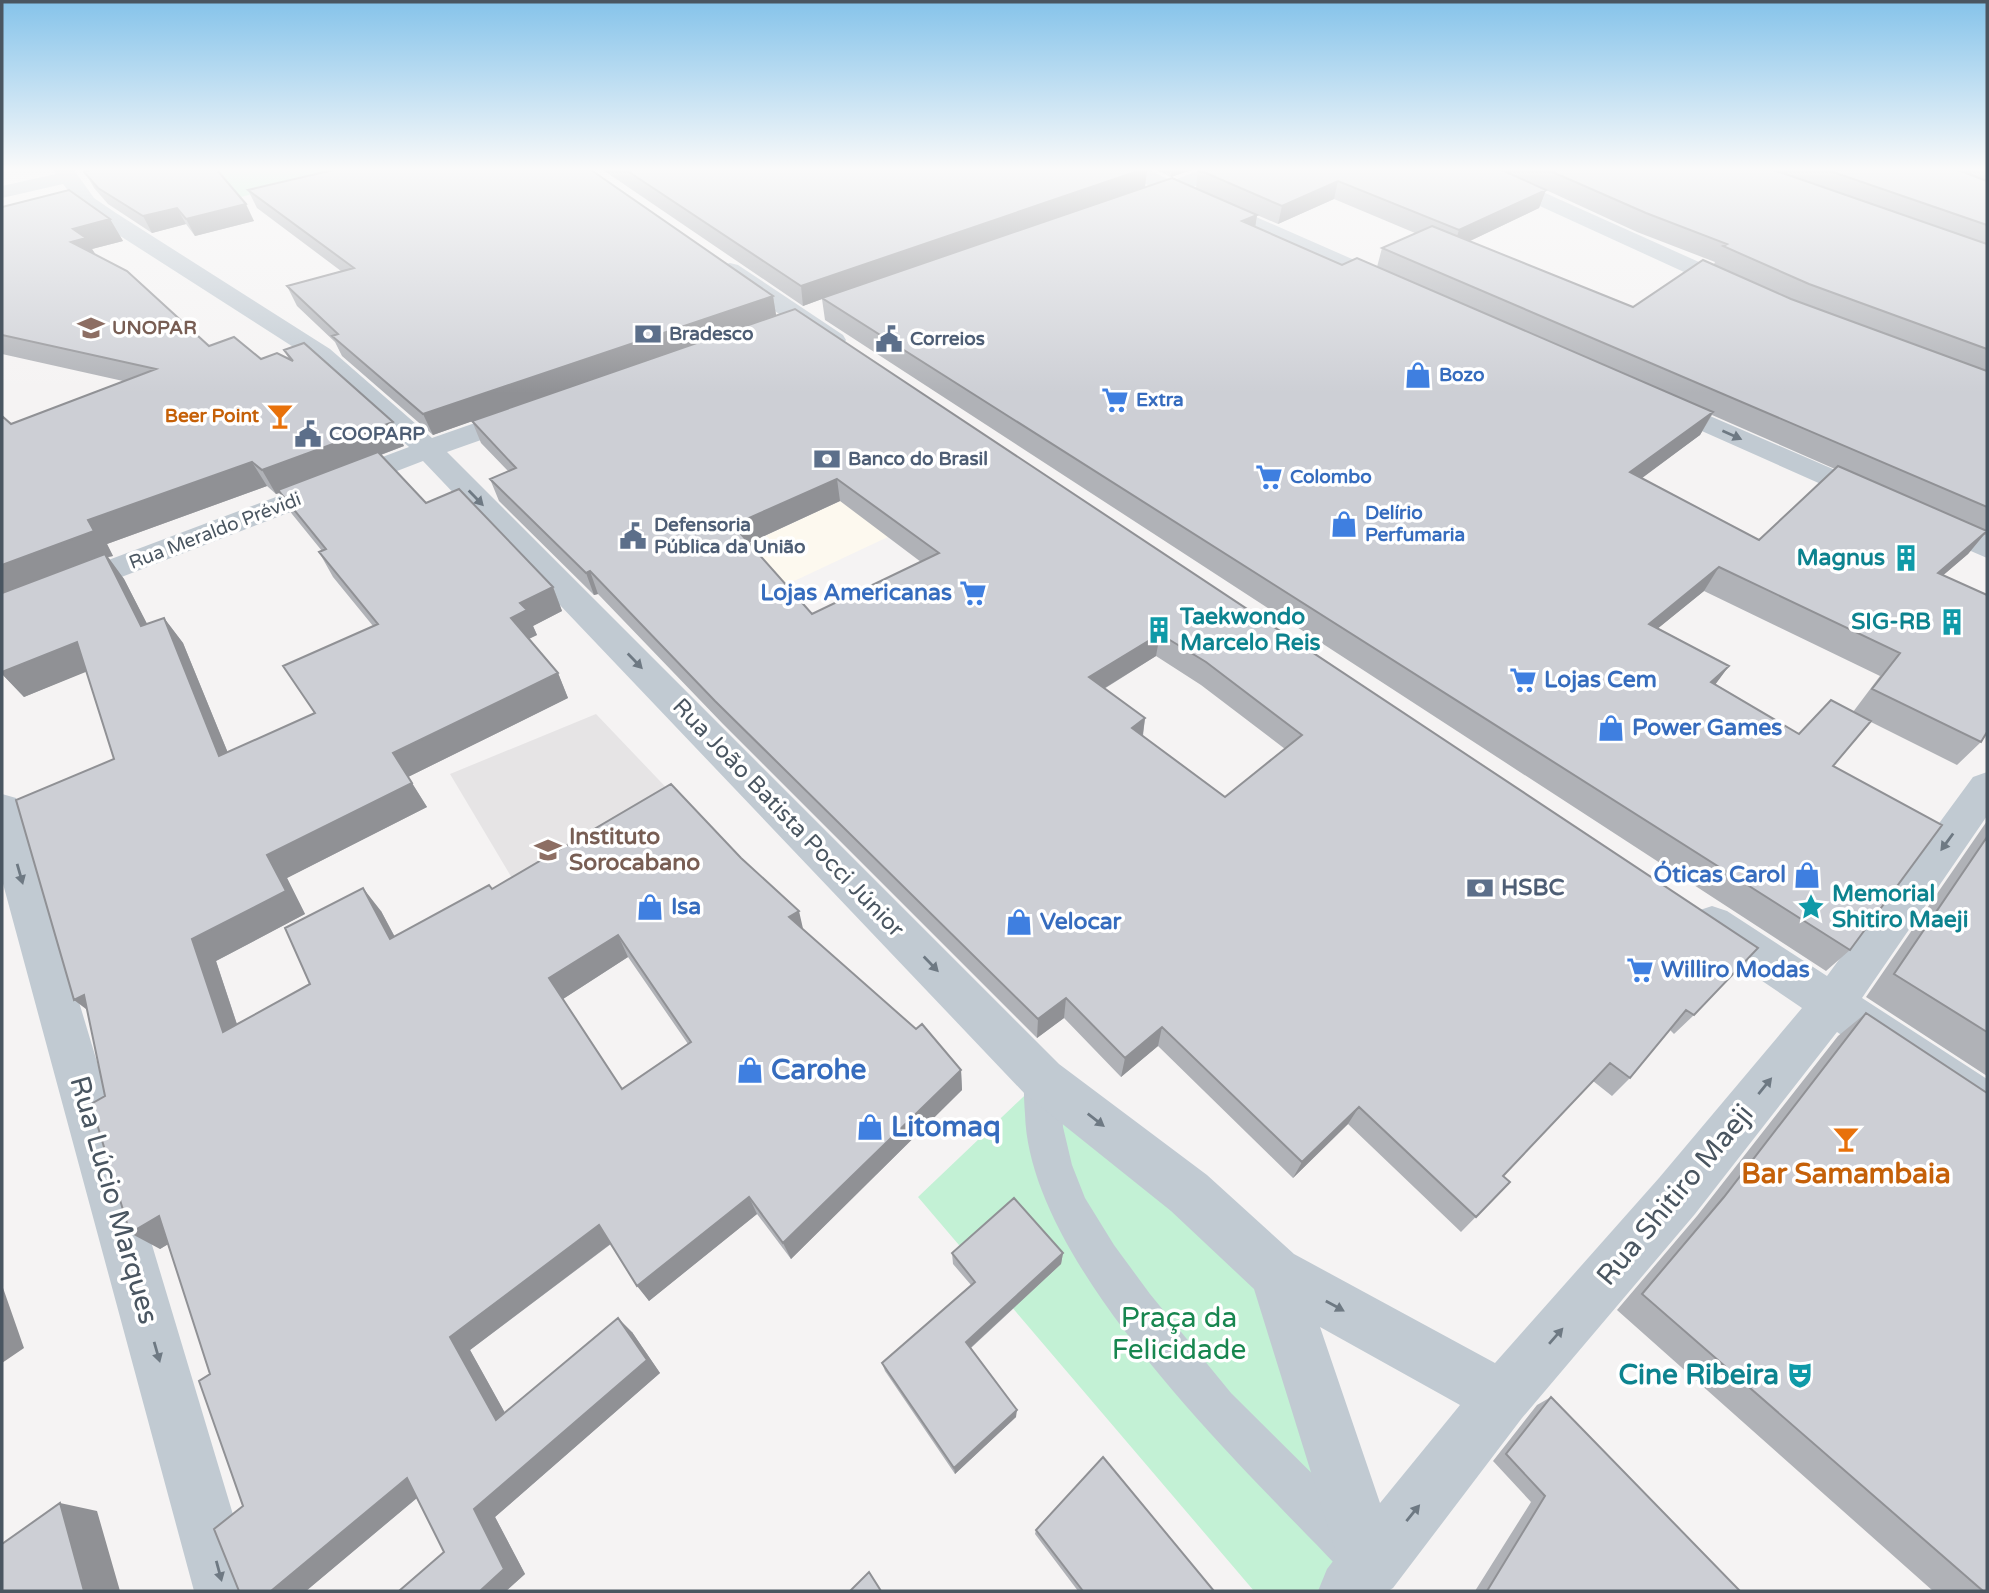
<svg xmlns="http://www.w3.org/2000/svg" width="1989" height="1593" viewBox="0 0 1989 1593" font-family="'Varela Round',sans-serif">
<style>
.commercial{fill:#fdf9ef}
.education{fill:#e6e4e5}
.green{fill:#c3f1d5}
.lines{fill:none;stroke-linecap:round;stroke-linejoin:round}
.pedestrian{fill:#c1cad2;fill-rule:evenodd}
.minor{fill:#c1cad2;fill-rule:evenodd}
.wall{fill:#b0b2b7;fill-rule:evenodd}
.shaded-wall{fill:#909195}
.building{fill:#cdcfd5;stroke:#909195;stroke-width:2;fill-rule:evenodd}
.oneway{fill:#6e7983}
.labels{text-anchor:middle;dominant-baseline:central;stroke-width:7;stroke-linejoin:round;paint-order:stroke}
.far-education-label{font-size:19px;font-weight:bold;fill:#785e54;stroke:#fff;text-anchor:start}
.far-service-label{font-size:19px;font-weight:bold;fill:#4e5e75;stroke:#fff;text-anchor:start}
.far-shop-label{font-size:19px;font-weight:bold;fill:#366cbe;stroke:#fff;text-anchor:start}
.far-food-label{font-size:19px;font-weight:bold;fill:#c56008;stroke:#fff;text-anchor:end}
.far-street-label{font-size:19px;fill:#4a5661;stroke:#fff}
.culture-label{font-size:23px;font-weight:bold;fill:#0d838f;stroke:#fff;text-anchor:end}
.shop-label{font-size:23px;font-weight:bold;fill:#366cbe;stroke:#fff;text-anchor:start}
.street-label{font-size:23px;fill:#4a5661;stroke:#fff}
.education-label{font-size:23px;font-weight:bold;fill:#785e54;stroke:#fff;text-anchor:start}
.service-label{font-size:23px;font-weight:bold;fill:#4e5e75;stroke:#fff;text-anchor:start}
.near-shop-label{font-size:28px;font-weight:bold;fill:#366cbe;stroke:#fff;text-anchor:start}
.near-food-label{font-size:28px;font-weight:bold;fill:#c56008;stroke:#fff}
.near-street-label{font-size:28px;fill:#4a5661;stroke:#fff}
.near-park-label{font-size:28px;fill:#17864f;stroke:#fff}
.near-culture-label{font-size:28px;font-weight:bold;fill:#0d838f;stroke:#fff;text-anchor:end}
</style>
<rect width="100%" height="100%" fill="#f5f3f3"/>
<path class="commercial" d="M958,446L1007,481L775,590L731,552Z"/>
<path class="education" d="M596,714L678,800L525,900L450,774Z"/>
<path class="green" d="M210,170H339L340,171L241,197Z
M1042,1079L1275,1273L1371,1566L1349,1591H1254L918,1197Z"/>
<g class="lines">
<path class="pedestrian" d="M1042,1062L1055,1067L1060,1079L1063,1127L1072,1165L1085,1198L1114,1245L1150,1294L1231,1393L1370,1531L1377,1548L1370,1565L1353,1572L1336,1565C1236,1460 1029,1264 1025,1114C1024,1097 1022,1082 1029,1067Z"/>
<path class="minor" d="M53,170H74L94,198L116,213L330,349L432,438L515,409L525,407L535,409L539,415L535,421L447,452L1059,1064L1207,1175L1294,1254L1495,1363L1659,1178L1802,1008L1697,937L1691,924L1697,911L1712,906L1727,911L1827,976L1973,777L1987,772V816L1862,998L1987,1079V1129L1970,1122L1837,1032L1695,1214L1522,1418L1393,1588L1388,1591H1318L1327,1569L1337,1556L1254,1289L1171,1211L1025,1094L423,461L2,623V600L409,447L312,359L100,223L80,206L63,184L2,198V186L56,174ZM1320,1327L1460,1405L1380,1503Z
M1121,170H1149L1172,181L1200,170H1230L1227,174L1190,188L1400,280L1404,285L1400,290H1384L1171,195L1137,207L1130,205L1127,201L1130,197L1154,188L1124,174Z
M1467,170H1494L1748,284L1752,289L1748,294H1732L1470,174Z
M730,263L738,265L843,335L846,340L843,345L834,347L825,345L722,275L719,270L722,265Z
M1659,394L1886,492L1891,498L1886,504L1876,507L1866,504L1650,408L1646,402L1650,396Z
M1931,514L1987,536V558L1920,529L1916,523L1920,517Z
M2,794L16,798L21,809L256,1591H194L2,880Z"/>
</g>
<path class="wall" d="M84,170H217L254,221L195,236L186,224L152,233L108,204L94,188Z
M603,170H1147L1145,187L1196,188L1198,170H1987V536L1984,535L1968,554L1943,575L1981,742L1957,765L1871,722L1833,766L1850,950L1826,971L825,320L822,299L803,306ZM1546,190L1637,232L1715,262L1714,264L1633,307L1470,241L1539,208ZM1334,199L1415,233L1382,248L1377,267L1342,265L1255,227L1257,215L1278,224ZM1712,415L1835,469L1759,540L1641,478L1700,435ZM1704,591L1880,676L1853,712L1799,734L1715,684L1729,666L1658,628Z
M1156,170H1191L1171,177Z
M248,190L773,296L776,315L795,309L1694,1015L1674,1034L1670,1030L1630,1078L1612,1096L1593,1081L1503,1176L1510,1182L1461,1232L1348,1124L1293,1178L1158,1046L1121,1077L1064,1018L1037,1038L722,723L598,594L594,595L499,501L490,479L508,471L481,443L472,421L433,435L342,356L335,342L297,306L287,286L341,271L257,208ZM840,501L921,562L812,614L749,543ZM1156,656L1201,685L1285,749L1225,797L1143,736L1145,718L1104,689Z
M2,207L110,219L123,241L92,249L96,255L209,346L261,359H289L284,350L404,446L381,455L426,503L553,587L562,611L533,626L537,635L529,639L558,673L568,698L408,777L427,807L287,878L305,914L216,961L237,1024L310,984L381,911L395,937L492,889L803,930L961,1070L962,1090L791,1259L757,1214L649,1301L611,1244L470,1350L505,1413L632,1332L660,1373L495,1517L525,1574L506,1591H399L444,1552L417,1498L306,1591H239L243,1506L210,1374L168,1244L160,1249L105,1096L114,759L86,671L24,697L2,674V416L11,424L123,381L2,354ZM267,486L276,494L280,493L292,514L322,551L319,552L333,577L373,626L315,713L228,753L183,643L164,618L147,624L124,579L108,557L113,556L107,544ZM628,957L688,1044L622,1089L563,999Z
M1987,821V1076L1866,997Z
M1866,1013L1987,1591H1933L1617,1310L1697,1216L1838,1036Z
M952,1253H1063L1061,1264L971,1348L1016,1417L955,1474L885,1371L882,1363L971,1285L953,1264Z
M1551,1397L1740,1591H1475L1531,1502L1493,1461L1537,1405Z
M1036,1530L1214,1591H1078L1035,1534Z"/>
<path class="shaded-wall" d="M1141,170H1147L1145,187L822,298V299L803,306L801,286Z
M1172,170H1191L1171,177Z
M1338,181L1334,199L1278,224L1282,206Z
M1546,190L1539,208L1453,249L1459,230Z
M246,204L254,221L195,236L186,219Z
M177,208L186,224L152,233L143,216Z
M1257,215L1254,235L1242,221Z
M110,219L123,241L92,249L99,260L71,242L73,229Z
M773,296L776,315L433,435L423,414Z
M1713,412L1700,435L1618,496L1630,472Z
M393,422L404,446L276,494L262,470Z
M252,462L267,486L107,544L113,556L108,557L124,579L161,651L2,598V565L88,520Z
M837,479L840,501L738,548L733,525Z
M1987,531L1968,554L1919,596L1938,573Z
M1719,567L1704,591L1635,647L1649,624Z
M590,571L598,594L594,595L586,573Z
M553,587L562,611L533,626L537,635L522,642L511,618L520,603Z
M164,618L183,643L239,780L219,756Z
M1160,634L1156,656L1087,699L1089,677Z
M77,642L98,667L24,697L2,674V672Z
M1729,666L1712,689L1711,682Z
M558,673L568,698L408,777L393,753Z
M1145,718L1142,740L1132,728Z
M412,783L427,807L287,878L305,914L216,961L246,1052L223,1032L192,939L267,855Z
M363,888L381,911L408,962L390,939Z
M799,911L804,933L789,917Z
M618,935L628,957L563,999L549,978Z
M84,995L102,1021L74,1000Z
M1066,998L1064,1018L1037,1038L1038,1019Z
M1162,1027L1158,1046L1121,1077L1125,1058Z
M961,1070L962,1090L791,1259L783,1243Z
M1359,1107L1348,1124L1293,1178L1302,1162Z
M749,1197L757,1214L649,1301L637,1286Z
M159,1216L187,1233L160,1249L130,1233Z
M599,1225L613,1242L470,1350L515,1431L496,1420L450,1337Z
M1063,1253L1061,1264L967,1351L966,1342Z
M2,1285L24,1348L2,1363Z
M618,1318L632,1332L660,1373L495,1517L525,1574L506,1591H480L474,1509Z
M1017,1410L1016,1417L955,1474L954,1468Z
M407,1478L430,1487L306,1591H271Z
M60,1503L97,1511L120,1591H84Z"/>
<path class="building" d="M89,170H217L246,204L186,219L177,208L143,216L98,188L84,172Z
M333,170H591L773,296L423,414L332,336L338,334L287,286L354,268L248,190Z
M626,170H1141L801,286Z
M1199,170H1502L1546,190L1459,230L1338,181L1282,206Z
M1548,170H1774L1987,244V349L1809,284L1723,246L1727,244L1646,213Z
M1827,170H1958L1987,181V225Z
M1172,178L1257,215L1242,221L1342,265L1357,258L1713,412L1630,472L1759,540L1838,466L1987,531L1938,573L1987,595V732L1981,742L1872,689L1900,653L1719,567L1649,624L1729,666L1711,682L1799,734L1831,700L1871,721L1833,766L1942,825L1850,950L822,298Z
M69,190L110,219L73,229L86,238L71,242L127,271L209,346L234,337L261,359L277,353L293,361L284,350L304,343L393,422L262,470L252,462L88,520L94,531L2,565V416L11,424L156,369L2,335V207Z
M1432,226L1633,307L1703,260L1791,299L1987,371V507L1382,248Z
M795,309L1758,948L1694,1015L1686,1010L1630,1078L1610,1063L1503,1176L1510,1182L1476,1217L1359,1107L1302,1162L1162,1027L1125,1058L1066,998L1038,1019L715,701L590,571L586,573L490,479L516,468L472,421ZM837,479L939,553L812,614L733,525ZM1160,634L1206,662L1302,735L1225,797L1132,728L1145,718L1089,677Z
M378,452L426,503L459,489L553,587L520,603L527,610L511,618L558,673L393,753L412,783L267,855L286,891L192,939L223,1032L310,984L285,928L363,888L390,939L489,885L492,889L671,784L741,858L799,911L789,917L916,1029L922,1024L961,1070L783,1243L749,1197L637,1286L599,1225L450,1337L496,1420L618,1318L647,1360L474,1509L504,1569L480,1591H399L444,1552L407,1478L271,1591H239L214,1529L243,1506L199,1381L210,1374L159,1216L130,1233L91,1104L105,1096L84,995L74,1000L16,800L114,759L77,642L2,672V593L105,554L141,626L164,618L219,756L315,713L283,666L378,624L319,552L326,549L278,490ZM618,935L691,1042L622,1089L549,978Z
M1987,837V1032L1894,974Z
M1866,1013L1987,1093V1591H1983L1642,1294L1724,1197Z
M1014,1198L1063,1253L966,1342L1017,1410L954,1468L882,1363L975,1282L952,1253Z
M1551,1397L1740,1591H1487L1545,1496L1506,1454Z
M1103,1457L1214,1591H1083L1036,1530Z
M60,1503L84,1591H2V1544Z
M869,1572L881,1591H850Z"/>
<defs><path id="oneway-solid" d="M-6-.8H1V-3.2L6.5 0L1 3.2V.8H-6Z" transform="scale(1.75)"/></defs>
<g class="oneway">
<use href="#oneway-solid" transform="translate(1732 435) rotate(24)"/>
<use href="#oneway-solid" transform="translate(476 498) rotate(46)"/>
<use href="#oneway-solid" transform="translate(635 661) rotate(46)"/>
<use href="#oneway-solid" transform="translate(1947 842) rotate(126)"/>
<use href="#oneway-solid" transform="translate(20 874) rotate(74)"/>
<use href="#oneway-solid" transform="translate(931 964) rotate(46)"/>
<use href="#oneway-solid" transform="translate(1765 1086) rotate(-51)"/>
<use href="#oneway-solid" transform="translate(1096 1120) rotate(38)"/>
<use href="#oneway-solid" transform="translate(1335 1306) rotate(29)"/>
<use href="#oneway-solid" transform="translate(1556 1336) rotate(-49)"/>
<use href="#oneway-solid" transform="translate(157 1352) rotate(74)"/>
<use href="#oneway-solid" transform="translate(1413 1513) rotate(-51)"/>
<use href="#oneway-solid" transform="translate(219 1571) rotate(75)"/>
</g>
<linearGradient id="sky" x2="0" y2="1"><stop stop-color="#85c3ea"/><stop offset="0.43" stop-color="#fafafa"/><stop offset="1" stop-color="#fafafa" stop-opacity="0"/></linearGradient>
<rect width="1989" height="393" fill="url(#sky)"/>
<defs>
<symbol id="university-bare" viewBox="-9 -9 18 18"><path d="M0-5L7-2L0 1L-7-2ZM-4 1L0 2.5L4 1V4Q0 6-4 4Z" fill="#8d6e63" stroke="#fff" stroke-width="2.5" paint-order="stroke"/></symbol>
<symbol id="bank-bare" viewBox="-9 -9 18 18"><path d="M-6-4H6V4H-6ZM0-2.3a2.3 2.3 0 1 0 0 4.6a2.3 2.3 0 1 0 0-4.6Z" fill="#5c6f8a" stroke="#fff" stroke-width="2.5" paint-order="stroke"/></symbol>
<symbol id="civic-bare" viewBox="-9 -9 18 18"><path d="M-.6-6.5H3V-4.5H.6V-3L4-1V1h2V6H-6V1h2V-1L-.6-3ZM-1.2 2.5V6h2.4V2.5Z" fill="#5c6f8a" stroke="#fff" stroke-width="2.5" paint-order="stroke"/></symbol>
<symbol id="shop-bare" viewBox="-9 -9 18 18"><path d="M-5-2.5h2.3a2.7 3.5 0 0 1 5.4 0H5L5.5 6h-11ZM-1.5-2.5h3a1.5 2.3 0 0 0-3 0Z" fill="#3f7fe0" stroke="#fff" stroke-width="2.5" paint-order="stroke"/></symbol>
<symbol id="supermarket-bare" viewBox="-9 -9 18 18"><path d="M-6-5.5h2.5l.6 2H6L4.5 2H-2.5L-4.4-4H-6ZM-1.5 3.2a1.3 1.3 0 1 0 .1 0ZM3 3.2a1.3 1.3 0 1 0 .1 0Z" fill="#3f7fe0" stroke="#fff" stroke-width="2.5" paint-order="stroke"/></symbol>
<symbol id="bar-bare" viewBox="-9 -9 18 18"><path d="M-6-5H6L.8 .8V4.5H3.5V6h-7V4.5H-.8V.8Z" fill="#e8710a" stroke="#fff" stroke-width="2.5" paint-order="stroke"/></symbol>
<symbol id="building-bare" viewBox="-9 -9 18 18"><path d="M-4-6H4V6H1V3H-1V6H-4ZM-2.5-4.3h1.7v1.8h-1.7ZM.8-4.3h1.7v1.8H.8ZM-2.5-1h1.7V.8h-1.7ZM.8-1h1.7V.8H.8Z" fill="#0f9aa8" stroke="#fff" stroke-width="2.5" paint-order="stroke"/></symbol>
<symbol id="sight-bare" viewBox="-9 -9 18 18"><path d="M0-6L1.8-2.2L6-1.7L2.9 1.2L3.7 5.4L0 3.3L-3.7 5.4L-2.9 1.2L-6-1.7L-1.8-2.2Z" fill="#0f9aa8" stroke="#fff" stroke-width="2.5" paint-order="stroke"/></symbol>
<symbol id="theatre-bare" viewBox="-9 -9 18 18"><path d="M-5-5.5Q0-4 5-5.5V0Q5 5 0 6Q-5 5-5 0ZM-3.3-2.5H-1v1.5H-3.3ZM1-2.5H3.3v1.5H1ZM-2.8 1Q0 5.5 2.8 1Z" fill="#0f9aa8" stroke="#fff" stroke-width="2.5" paint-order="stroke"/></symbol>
</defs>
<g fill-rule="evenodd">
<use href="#university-bare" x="72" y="309" width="38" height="38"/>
<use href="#bank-bare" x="629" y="315" width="38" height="38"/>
<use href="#civic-bare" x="870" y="320" width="38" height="38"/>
<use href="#shop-bare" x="1399" y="356" width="38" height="38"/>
<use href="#supermarket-bare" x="1096" y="381" width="38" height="38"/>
<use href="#bar-bare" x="261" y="397" width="38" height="38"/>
<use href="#civic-bare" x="289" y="415" width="38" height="38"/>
<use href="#bank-bare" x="808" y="440" width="38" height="38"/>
<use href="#supermarket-bare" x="1250" y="458" width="38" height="38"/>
<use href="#shop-bare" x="1325" y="505" width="38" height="38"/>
<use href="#civic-bare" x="614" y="517" width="38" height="38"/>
<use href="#building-bare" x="1887" y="539" width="38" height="38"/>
<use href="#supermarket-bare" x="954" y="574" width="38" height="38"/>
<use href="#building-bare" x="1933" y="603" width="38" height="38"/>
<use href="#building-bare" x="1140" y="611" width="38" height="38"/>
<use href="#supermarket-bare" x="1504" y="661" width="38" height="38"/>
<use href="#shop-bare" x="1592" y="709" width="38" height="38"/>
<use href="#university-bare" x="529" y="831" width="38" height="38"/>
<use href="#shop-bare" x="1788" y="856" width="38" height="38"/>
<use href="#bank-bare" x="1461" y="869" width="38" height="38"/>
<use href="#shop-bare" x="631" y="888" width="38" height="38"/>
<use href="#sight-bare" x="1792" y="888" width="38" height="38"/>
<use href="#shop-bare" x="1000" y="903" width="38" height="38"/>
<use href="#supermarket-bare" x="1621" y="951" width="38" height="38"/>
<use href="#shop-bare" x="731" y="1051" width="38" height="38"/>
<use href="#shop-bare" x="851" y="1108" width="38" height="38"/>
<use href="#bar-bare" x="1827" y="1120" width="38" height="38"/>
<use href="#theatre-bare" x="1781" y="1356" width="38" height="38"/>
</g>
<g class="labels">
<g class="far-education-label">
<text x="112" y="328">UNOPAR</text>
</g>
<g class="far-service-label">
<text x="669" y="334">Bradesco</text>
<text x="910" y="339">Correios</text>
<text x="329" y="434">COOPARP</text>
<text x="848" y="459">Banco do Brasil</text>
<text x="654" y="525">Defensoria<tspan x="654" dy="22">Pública da União</tspan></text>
</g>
<g class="far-shop-label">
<text x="1439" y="375">Bozo</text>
<text x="1136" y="400">Extra</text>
<text x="1290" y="477">Colombo</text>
<text x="1365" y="513">Delírio<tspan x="1365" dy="22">Perfumaria</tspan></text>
</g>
<g class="far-food-label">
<text x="259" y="416">Beer Point</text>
</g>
<g class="far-street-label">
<text transform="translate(215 531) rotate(-21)">Rua Meraldo Prévidi</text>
</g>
<g class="culture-label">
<text x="1885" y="558">Magnus</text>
<text x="1180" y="617" text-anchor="start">Taekwondo<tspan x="1180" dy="26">Marcelo Reis</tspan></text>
<text x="1931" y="622">SIG-RB</text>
<text x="1832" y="894" text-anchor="start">Memorial<tspan x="1832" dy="26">Shitiro Maeji</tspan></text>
</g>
<g class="shop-label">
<text x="952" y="593" text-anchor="end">Lojas Americanas</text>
<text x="1544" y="680">Lojas Cem</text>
<text x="1632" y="728">Power Games</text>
<text x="1786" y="875" text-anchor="end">Óticas Carol</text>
<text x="671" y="907">Isa</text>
<text x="1040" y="922">Velocar</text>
<text x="1661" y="970">Williro Modas</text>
</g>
<g class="street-label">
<text transform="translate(788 818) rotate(46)">Rua João Batista Pocci Júnior</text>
</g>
<g class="education-label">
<text x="569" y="837">Instituto<tspan x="569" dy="26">Sorocabano</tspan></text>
</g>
<g class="service-label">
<text x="1501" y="888">HSBC</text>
</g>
<g class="near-shop-label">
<text x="771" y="1070">Carohe</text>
<text x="891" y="1127">Litomaq</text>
</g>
<g class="near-food-label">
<text x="1846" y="1174">Bar Samambaia</text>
</g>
<g class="near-street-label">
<text transform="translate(1675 1195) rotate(-50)">Rua Shitiro Maeji</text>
<text transform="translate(114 1200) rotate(74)">Rua Lúcio Marques</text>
</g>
<g class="near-park-label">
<text x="1179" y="1318">Praça da<tspan x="1179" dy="32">Felicidade</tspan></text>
</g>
<g class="near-culture-label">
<text x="1779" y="1375">Cine Ribeira</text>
</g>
</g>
<rect width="1989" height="1593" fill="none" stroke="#4a5661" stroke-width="7"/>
</svg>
